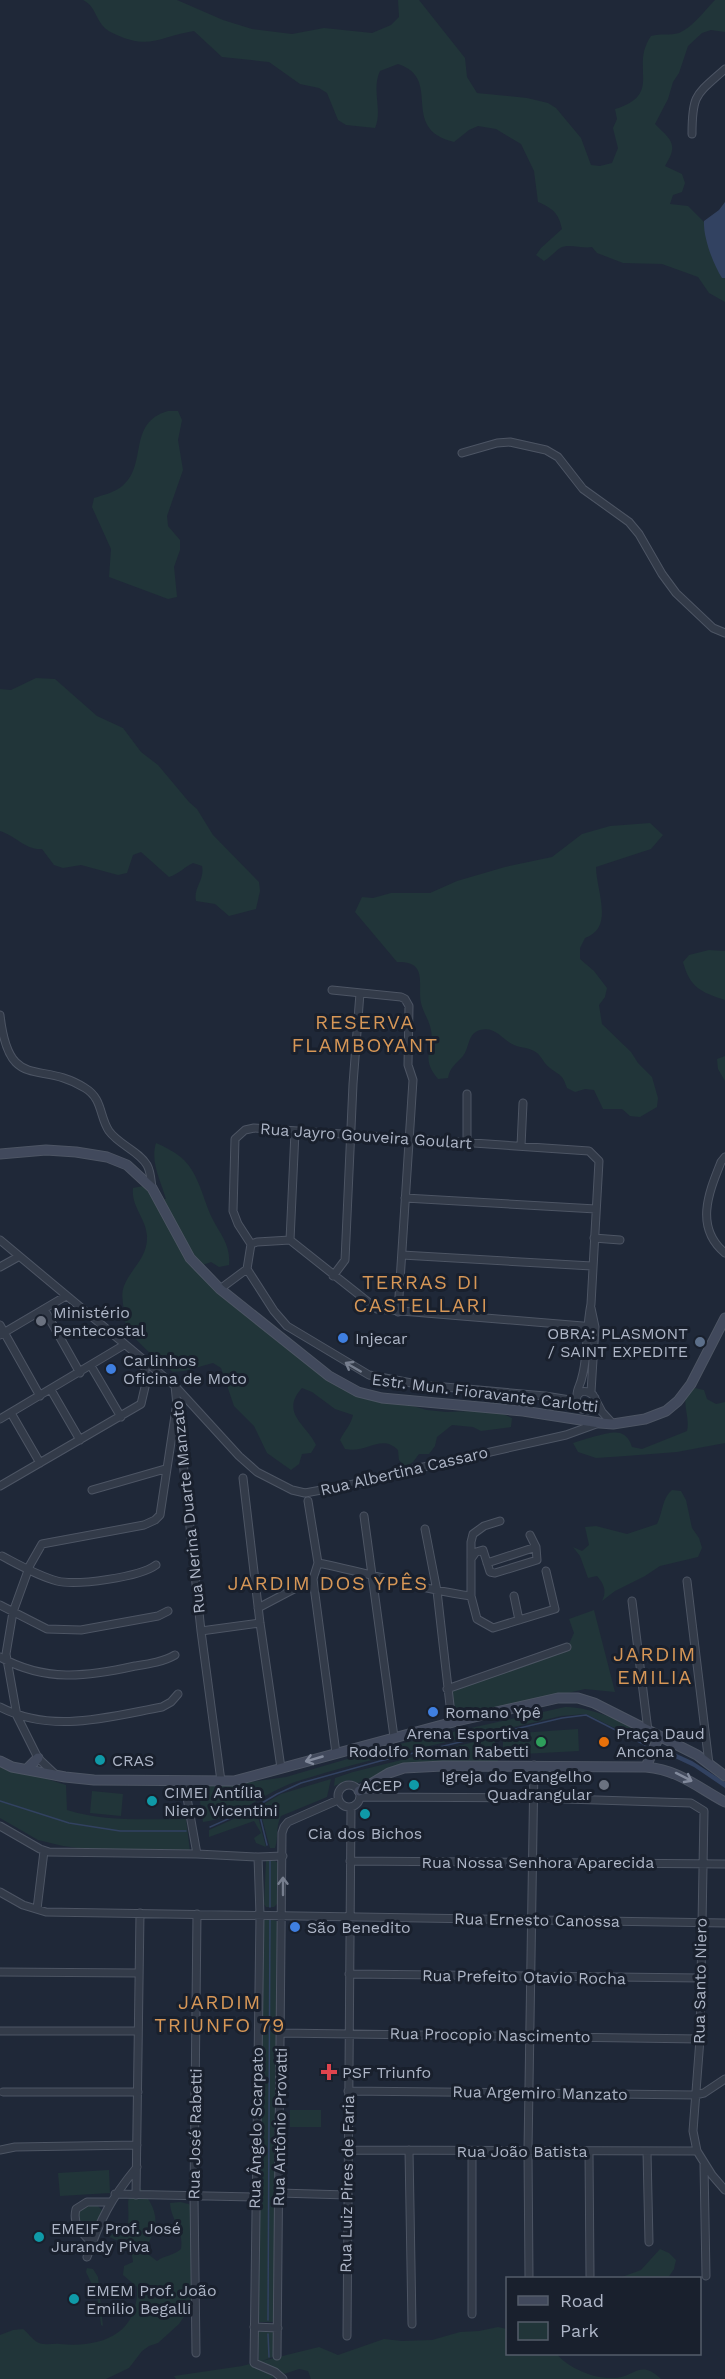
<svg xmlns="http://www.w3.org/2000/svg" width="725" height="2379" viewBox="0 0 725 2379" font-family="'Work Sans',sans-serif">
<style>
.green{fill:#213539}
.water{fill:#324261}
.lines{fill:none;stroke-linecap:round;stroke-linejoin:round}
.stream{stroke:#324261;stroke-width:1.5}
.street-casing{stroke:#4d5564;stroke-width:9}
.secondary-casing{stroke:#4d5564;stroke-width:11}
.street{stroke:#333b49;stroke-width:7}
.secondary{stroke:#41495c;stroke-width:9}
.oneway{stroke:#767e8e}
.oneway2{stroke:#828a9c}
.worship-dot{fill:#6b7280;stroke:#19202d;stroke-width:2}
.shop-dot{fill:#3f7fe0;stroke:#19202d;stroke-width:2}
.service-dot{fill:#5c6f8a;stroke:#19202d;stroke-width:2}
.leisure-dot{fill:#2e9e5b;stroke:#19202d;stroke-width:2}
.food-dot{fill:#e8710a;stroke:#19202d;stroke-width:2}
.culture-dot{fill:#0f9aa8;stroke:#19202d;stroke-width:2}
.health-dot{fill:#e0444e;stroke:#19202d;stroke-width:2}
.labels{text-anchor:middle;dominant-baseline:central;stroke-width:6;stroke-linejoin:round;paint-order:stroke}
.street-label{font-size:16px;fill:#adb5c6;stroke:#19202d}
.poi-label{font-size:16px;fill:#adb5c6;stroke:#19202d;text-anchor:start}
.quarter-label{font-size:20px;letter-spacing:1.5px;fill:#d79757;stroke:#19202d}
</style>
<rect width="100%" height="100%" fill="#1f2838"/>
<path class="green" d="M83,0H177L223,20L252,29L292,34L324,28L372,33L391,25L399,17L398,0H419L465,58L467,77L477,93L527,98L548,103L556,108L581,138L591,165L600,166L612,163L618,148L613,128L617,119L615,109C664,94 629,68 651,36C660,33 670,36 679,33C693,27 705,10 715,0H725V32L711,30L702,33L688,46L679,73L673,82L668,99L655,124C671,140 679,144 665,166L682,174L685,183L682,192L673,195L670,204L688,206L707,225L725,270V302L709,293L698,277L662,264L623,263L597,253L592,247C582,249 569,243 560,248C554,252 551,257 544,261L536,255L541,248L562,229C559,213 552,208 538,202L534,171L521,144L496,129L478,126L469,130L454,142C398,128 444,79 398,64L380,71C371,90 383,110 375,128L346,125L338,120L327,93L319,88L300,84L269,62L222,57L194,31C162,36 150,50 117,35C112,33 106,30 102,25C95,16 94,5 83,0Z
M168,411H178L182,420L178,440L183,470L167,516L168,526L180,540V550L174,567L177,597L168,599L109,577L111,549L92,507L94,498C103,495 113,493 121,487C149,466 126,423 168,411Z
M36,678L55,679L97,716L123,728L141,752L158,765L189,802L197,809L213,835L259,882L260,891L256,909L229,916L215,904L196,901C193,888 205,880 202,866L193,863C184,867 179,874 169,877L141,852L133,855L127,873L118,875L81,865L63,868L54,865L42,849C25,850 16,836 0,831V689L11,690Z
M650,823L663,835L651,849L596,867C596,890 615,928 585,938L580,948V959L594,971L607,988L605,997L599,1005L602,1024L631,1052L638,1063L652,1077L658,1098L657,1107L640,1117L630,1116L622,1109H603L594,1090L585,1089L575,1092L567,1088C562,1073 560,1076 550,1068C543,1063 541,1054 534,1051C527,1047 519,1048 512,1044C501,1038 495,1026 480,1030C467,1034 470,1047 463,1056C456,1064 450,1067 448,1078L438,1079C419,1056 435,1050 431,1030C429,1020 423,1012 421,1003C417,985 429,961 397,962L355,912L362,897L373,898L391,893H430L457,881L505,867L552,857L582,834L610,826Z
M709,950L725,951V1000C701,992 690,988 683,962L689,955Z
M725,1056V1081L718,1069L717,1059Z
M156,1143C165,1147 177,1153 184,1160C199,1175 203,1199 212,1218C220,1234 231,1245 229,1265L219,1267L211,1262L203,1265L214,1279L222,1283L226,1292L350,1388L427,1410L446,1412L475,1411L503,1414L512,1418L511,1427L481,1431L473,1427L452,1425L437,1437L435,1446L429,1454H419L413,1462L405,1467L399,1460L398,1450C381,1433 367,1454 345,1449L340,1440C344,1431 351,1425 353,1415L335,1409L312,1392L302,1388C279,1413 308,1426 316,1445L311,1453L302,1454L299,1464L291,1470L267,1453L254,1426L234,1406L221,1368L213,1363L184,1371L173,1372C155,1358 139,1344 125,1327C127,1314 119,1299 124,1286C131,1268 148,1258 147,1236C146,1218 131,1207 133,1188L143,1186L157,1198L166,1199C161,1181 150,1162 156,1143Z
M695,1388L704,1390L707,1399L716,1404L725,1402V1443L677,1452L626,1456L596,1458L578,1452L573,1443C583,1440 611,1430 620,1433C627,1435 630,1441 632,1447L642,1449L687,1431C690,1418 683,1407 686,1394Z
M672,1490L681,1491L686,1500L692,1528L699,1538L702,1548L698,1557L660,1566L645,1576L615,1591L602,1601C607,1591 604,1584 597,1576L588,1578L580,1556L573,1547L582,1551L589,1545L585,1527L596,1526L627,1534L657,1524C663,1512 662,1498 672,1490Z
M594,1610L615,1692L585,1689L457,1719L448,1692L567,1648L574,1633L569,1619Z
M565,1707C585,1706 637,1722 643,1742L586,1714L561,1716C473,1737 382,1754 295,1782C263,1793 238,1818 203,1822L198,1787L237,1784L286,1777L395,1745Z
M578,1729L579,1751L503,1755V1734Z
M494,1737L498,1761L408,1764L358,1783L349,1780L334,1786L335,1778L353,1772Z
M0,1764L66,1785L67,1810C105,1822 146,1819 186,1819L190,1851L147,1849L93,1850L63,1846L38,1840L0,1818Z
M331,1779L327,1797L281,1816C275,1828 279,1837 275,1848H270L259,1807L281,1794Z
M92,1791L123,1794L121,1816L90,1813Z
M256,1809L266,1847L256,1843L254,1838L261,1833L254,1821L209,1837V1830Z
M266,1861H275L278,1863L277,1904L274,1907H266L264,1904Z
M270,1919L277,1921L274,2322H258L263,1920Z
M290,2110H321V2127H290Z
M109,2170L110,2193L60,2196L58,2173Z
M137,2184C154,2204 164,2222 146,2246L149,2255L157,2261C165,2255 173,2256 181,2249C184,2228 171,2221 170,2203L180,2202L189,2204L194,2212L199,2231V2280L190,2308L179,2324L158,2343L149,2346L142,2351L129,2368L106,2379H0V2335L13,2330L23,2329C28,2333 32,2339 37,2342C43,2346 53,2343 60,2344C100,2348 139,2335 137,2287L123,2275L124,2266L133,2262C132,2246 123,2243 109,2237L117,2231L126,2229C133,2212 121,2200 137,2184Z
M97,2205L102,2210L95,2226L90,2229L80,2220L78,2211L84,2206Z
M660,2249L669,2253L676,2260L674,2269L668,2278H619L641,2270Z
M87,2268L93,2269L98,2277L103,2326L101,2325L97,2295L86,2272Z
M498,2327L507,2329L508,2354H557C568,2368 594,2379 613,2378C634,2378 640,2358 661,2379H311L308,2371L299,2369L269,2379H176L174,2376L242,2366L319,2347L338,2355L384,2339L402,2341L432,2340L460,2332L479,2331Z
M258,2331H274L273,2357L259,2362Z"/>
<path class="water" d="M725,202V278H722C713,264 703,237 704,221L719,210Z
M659,1746L692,1761L725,1782V1788L694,1767L658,1750Z"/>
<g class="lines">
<path class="stream" d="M0,1801L69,1823L120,1831H186
M258,1808L267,1845
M210,1827L257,1806L277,1794L301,1783L380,1761L562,1718L586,1715L645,1745
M270,1907V1861
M268,2320L270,1919
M268,2334L269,2357"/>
<defs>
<path id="street" d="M692,134C692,94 696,95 725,69
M462,453L497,443L510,442L546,450L558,457L583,489L629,522L639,534L662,574L676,593L713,628L725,633
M332,990L401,997L405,999L409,1006L408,1065L413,1080L398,1312
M0,1015C9,1094 40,1059 85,1088C103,1099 99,1116 109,1131C119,1145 139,1151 147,1165C151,1172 151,1181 152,1188
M467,1143V1094
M521,1146L523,1103
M725,1157L721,1162C709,1192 694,1227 725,1253
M405,1198L596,1209
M594,1238L620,1240
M0,1240L175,1386L239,1456L257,1472L292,1490L305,1493L365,1482L401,1472L566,1435L599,1423
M290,1240L295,1132
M251,1244L257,1242L290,1240L377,1309L595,1327
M402,1255L592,1266
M0,1267L18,1257
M247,1269L274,1311L287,1326L369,1375L422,1385L545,1396L576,1401
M333,1276L345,1260L353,1084L360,993
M220,1289L247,1269L251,1244L238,1224L233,1211L235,1139L245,1130L254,1128L589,1151L599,1161L591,1304C586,1328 588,1356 582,1377C581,1384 577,1388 577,1395
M44,1309L80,1373
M0,1325L40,1396
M0,1335L66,1296
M91,1366L121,1417
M175,1386L201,1631L221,1781
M51,1390L80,1440
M591,1392L595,1327L591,1308
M595,1398V1403L589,1410L581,1409C570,1398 581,1385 593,1395L602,1412L613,1424
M11,1413L40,1463
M0,1419L124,1345
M243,1478L260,1623L281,1768
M0,1486L141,1404L145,1387V1362
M92,1490L165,1469
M308,1501L318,1563L313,1579L336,1753
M364,1516L394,1737
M500,1521L484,1526L473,1534L471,1542V1596L477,1619L493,1628L555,1609L546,1571
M425,1529L437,1591L452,1723
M2,1556C19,1565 38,1576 57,1581C77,1586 140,1577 156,1565
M471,1559L476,1552L483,1550L490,1572L495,1573L537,1560L536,1547L530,1535
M318,1563C369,1573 419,1589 471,1596
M487,1563L536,1547
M687,1581L709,1764
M514,1596L519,1620
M632,1601L648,1731
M0,1605L47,1629L81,1630L158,1616L168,1611
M258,1608L313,1579
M201,1631L260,1623
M0,1657C45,1682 86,1677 135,1666C148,1664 163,1662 175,1655
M447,1689L567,1647
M0,1707C52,1734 108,1717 162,1707L171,1702L178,1694
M57,1776L38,1758L17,1716L6,1654L13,1612L30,1565L42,1544L144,1525L155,1520L160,1515L176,1409
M184,1781L197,1854
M338 1796a11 11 0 1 1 22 0a11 11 0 1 1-22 0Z
M360,1797L534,1798L691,1803L704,1811L700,2039L693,2131L697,2151L712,2175L725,2190
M0,1826L40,1849L49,1852L197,1854L258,1857L283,1856
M258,1857L260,1915L254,2363L275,2372L283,2379
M350,1861L725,1864
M0,1892L23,1905L46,1912L725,1923
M37,1909L44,1851
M0,1972L139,1973
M349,1974L700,1978
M0,2031H138
M280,2033L700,2039
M348,2091L695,2095L704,2093L725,2079
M3,2092H138
M0,2150L15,2147L137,2145
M347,2150L697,2151
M409,2150L412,2324
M472,2151V2314
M589,2152L590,2276
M647,2152L649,2242
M704,2164L706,2276
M279,2193L347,2195
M115,2194L254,2197
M136,2195L140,1913
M92,2243C82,2233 72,2225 76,2209L87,2202H111
M87,2257C101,2218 110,2200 137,2167
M529,2278L528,2151L534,1765
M254,2327L278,2328
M347,2336L351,1807
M196,2353L194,2195L197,1914
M277,2356L282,1833L284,1827L288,1822L338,1800"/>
<path id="secondary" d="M0,1154L46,1150L76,1152L107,1157L127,1165L152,1188L190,1258L220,1289L329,1376L358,1392L382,1398L523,1411L600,1423L613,1424L645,1419L666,1411L678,1401L691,1384L725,1318
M0,1761L12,1767L65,1777L94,1780L234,1781L457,1721L558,1698H578L594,1703L697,1755L725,1776
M646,1767L659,1736
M27,1769L38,1758
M359,1791L389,1773L404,1768L443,1766L646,1767C679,1770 697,1787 725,1802"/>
</defs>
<use href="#street" class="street-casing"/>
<use href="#secondary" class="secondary-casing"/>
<use href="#street" class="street"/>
<use href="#secondary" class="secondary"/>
</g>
<defs><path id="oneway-shaft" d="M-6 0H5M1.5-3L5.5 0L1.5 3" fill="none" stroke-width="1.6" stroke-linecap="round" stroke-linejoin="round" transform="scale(1.5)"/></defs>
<g class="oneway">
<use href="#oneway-shaft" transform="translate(353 1367) rotate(-150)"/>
<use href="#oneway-shaft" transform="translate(283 1886) rotate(-90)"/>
</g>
<g class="oneway2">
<use href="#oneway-shaft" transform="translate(314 1759) rotate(164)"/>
<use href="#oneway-shaft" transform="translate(684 1777) rotate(27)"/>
</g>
<g class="worship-dot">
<circle cx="41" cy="1321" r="6"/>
<circle cx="604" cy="1785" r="6"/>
</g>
<g class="shop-dot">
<circle cx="343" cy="1338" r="6"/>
<circle cx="111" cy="1369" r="6"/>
<circle cx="433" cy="1712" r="6"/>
<circle cx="295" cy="1927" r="6"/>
</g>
<circle class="service-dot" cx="700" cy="1342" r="6"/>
<circle class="leisure-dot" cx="541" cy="1742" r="6"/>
<circle class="food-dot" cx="604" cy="1742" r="6"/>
<g class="culture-dot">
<circle cx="100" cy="1760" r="6"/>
<circle cx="414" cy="1785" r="6"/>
<circle cx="152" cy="1801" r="6"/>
<circle cx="365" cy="1814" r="6"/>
<circle cx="39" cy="2237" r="6"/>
<circle cx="74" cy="2299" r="6"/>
</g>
<path class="health-dot" d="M326 2063h6v6h6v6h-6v6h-6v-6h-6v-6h6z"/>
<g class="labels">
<g class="street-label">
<text transform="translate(366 1136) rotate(4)">Rua Jayro Gouveira Goulart</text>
<text transform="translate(485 1393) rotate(7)">Estr. Mun. Fioravante Carlotti</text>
<text transform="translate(404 1471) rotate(-13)">Rua Albertina Cassaro</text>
<text transform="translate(188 1507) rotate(-96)">Rua Nerina Duarte Manzato</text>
<text x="538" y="1862">Rua Nossa Senhora Aparecida</text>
<text transform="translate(537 1920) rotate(1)">Rua Ernesto Canossa</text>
<text transform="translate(524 1977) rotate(1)">Rua Prefeito Otavio Rocha</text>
<text transform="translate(700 1981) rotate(-89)">Rua Santo Niero</text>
<text transform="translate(490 2035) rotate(1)">Rua Procopio Nascimento</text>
<text transform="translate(540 2093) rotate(1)">Rua Argemiro Manzato</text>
<text transform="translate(280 2127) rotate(-89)">Rua Antônio Provatti</text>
<text transform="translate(256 2128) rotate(-89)">Rua Ângelo Scarpato</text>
<text transform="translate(195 2134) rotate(-89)">Rua José Rabetti</text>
<text x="522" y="2151">Rua João Batista</text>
<text transform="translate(347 2184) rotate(-89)">Rua Luiz Pires de Faria</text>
</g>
<g class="poi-label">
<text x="53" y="1312">Ministério<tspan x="53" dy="18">Pentecostal</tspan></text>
<text x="688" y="1333" text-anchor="end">OBRA: PLASMONT<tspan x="688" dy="18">/ SAINT EXPEDITE</tspan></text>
<text x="355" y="1338">Injecar</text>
<text x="123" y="1360">Carlinhos<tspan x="123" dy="18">Oficina de Moto</tspan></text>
<text x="445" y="1712">Romano Ypê</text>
<text x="529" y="1733" text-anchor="end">Arena Esportiva<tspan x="529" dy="18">Rodolfo Roman Rabetti</tspan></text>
<text x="616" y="1733">Praça Daud<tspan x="616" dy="18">Ancona</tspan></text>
<text x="112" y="1760">CRAS</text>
<text x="592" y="1776" text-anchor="end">Igreja do Evangelho<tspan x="592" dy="18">Quadrangular</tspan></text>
<text x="402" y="1785" text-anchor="end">ACEP</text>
<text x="164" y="1792">CIMEI Antília<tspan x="164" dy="18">Niero Vicentini</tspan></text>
<text x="365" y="1833" text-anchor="middle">Cia dos Bichos</text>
<text x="307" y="1927">São Benedito</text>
<text x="342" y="2072">PSF Triunfo</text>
<text x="51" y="2228">EMEIF Prof. José<tspan x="51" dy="18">Jurandy Piva</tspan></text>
<text x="86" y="2290">EMEM Prof. João<tspan x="86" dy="18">Emilio Begalli</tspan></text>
</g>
<g class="quarter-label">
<text x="365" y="1022">RESERVA<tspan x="365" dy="23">FLAMBOYANT</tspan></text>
<text x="421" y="1282">TERRAS DI<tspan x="421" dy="23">CASTELLARI</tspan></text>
<text x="328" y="1583">JARDIM DOS YPÊS</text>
<text x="655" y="1654">JARDIM<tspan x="655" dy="23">EMILIA</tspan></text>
<text x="220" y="2002">JARDIM<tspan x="220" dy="23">TRIUNFO 79</tspan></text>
</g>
</g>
<rect x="506" y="2277" width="195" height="78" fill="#19202d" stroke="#545c6a" stroke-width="1.5"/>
<rect x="518" y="2296" width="30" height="9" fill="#41495c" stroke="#545c6a" stroke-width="1.5"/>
<text x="560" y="2307" font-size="18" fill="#adb5c6">Road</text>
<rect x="518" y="2322" width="30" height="18" fill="#213539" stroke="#545c6a" stroke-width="1.5"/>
<text x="560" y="2337" font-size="18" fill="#adb5c6">Park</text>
</svg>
